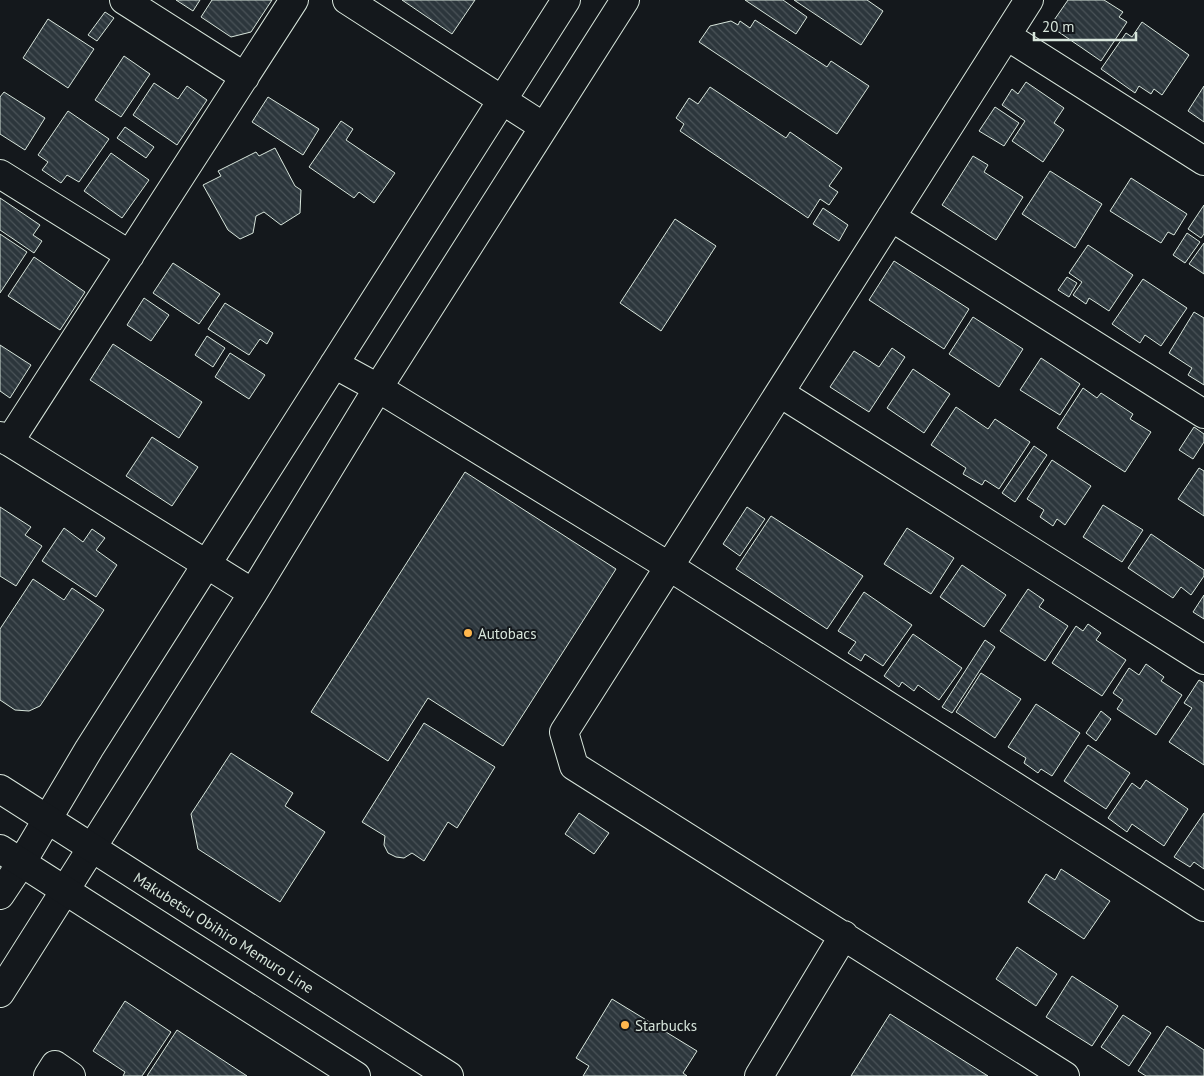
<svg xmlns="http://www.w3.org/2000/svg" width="1204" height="1076" viewBox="0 0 1204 1076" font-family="'PT Sans',sans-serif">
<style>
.building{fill:url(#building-back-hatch);stroke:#d8e6dc}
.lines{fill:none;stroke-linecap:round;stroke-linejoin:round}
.minor-casing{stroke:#d8e6dc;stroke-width:30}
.major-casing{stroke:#d8e6dc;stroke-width:30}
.minor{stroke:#14181c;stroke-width:28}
.major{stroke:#14181c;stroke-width:28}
.poi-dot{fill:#ffb74d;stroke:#14181c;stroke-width:2}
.labels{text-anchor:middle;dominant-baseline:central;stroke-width:4;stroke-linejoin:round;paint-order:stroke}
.poi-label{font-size:15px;fill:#d8e6dc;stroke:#14181c;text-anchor:start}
.street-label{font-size:15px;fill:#d8e6dc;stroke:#14181c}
</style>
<defs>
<pattern id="building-back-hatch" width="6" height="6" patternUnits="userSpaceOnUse" patternTransform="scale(1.25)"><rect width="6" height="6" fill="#2c363c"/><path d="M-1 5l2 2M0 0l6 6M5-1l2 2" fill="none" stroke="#4a5358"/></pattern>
</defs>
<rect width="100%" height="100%" fill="#14181c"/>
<path class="building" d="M176,0H200L193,11Z
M212,0H272L251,32L231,37L201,17Z
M402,0H475L452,34Z
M745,0H783L807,17L796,34Z
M794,0H867L883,11L861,45Z
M1068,0H1104L1123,12L1119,17L1127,22L1101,61L1050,26Z
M105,12L114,18L97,41L88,35Z
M48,19L94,49L68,88L23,58Z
M755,20L827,67L831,61L869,86L837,134L699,42L710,26L731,21L738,25L740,21L750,28Z
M1142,22L1189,55L1162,95L1154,89L1151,94L1139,86L1135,93L1101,69L1126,33L1132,37Z
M124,56L150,74L121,117L95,100Z
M1026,82L1064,108L1054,123L1064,130L1043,162L1012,141L1025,121L1002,105L1012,89L1018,94Z
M154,83L178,99L187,86L207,100L177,145L133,115Z
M1204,86V122L1188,111Z
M710,87L786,138L790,132L842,168L829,186L838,192L829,205L820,199L808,218L680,131L684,124L676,118L689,98L698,104Z
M4,92L45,118L25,150L0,134V97Z
M268,97L319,129L303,155L252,122Z
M995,107L1019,123L1004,146L979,131Z
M68,111L109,139L79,182L67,175L61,183L42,170L48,162L38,155Z
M341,121L353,129L346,140L395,173L374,203L359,192L354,198L309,167Z
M125,127L154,147L146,158L117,138Z
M275,148L295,186L301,190L300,213L281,225L264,212L256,216L253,233L240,239L228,230L203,185L221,176L218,171L256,152L259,156Z
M111,153L149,180L122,218L84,191Z
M973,156L988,165L984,172L1023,197L996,240L942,205Z
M1050,171L1102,204L1075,248L1022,214Z
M1131,178L1187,214L1174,235L1168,232L1161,243L1110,211Z
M0,198L40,225L33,235L42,241L34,253L0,230Z
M1204,205V234L1201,238L1188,229Z
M823,208L848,225L839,241L813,224Z
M675,219L716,246L661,331L620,303Z
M1187,233L1200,242L1185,263L1173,255Z
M0,234L27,252L0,293Z
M1204,243V274L1189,264Z
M1088,245L1133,275L1109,311L1089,298L1086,304L1073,295L1082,282L1069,273Z
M34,257L85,292L60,330L8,296Z
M894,261L969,309L944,349L869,300Z
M173,263L220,294L199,324L153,293Z
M1067,277L1077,283L1069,297L1058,290Z
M1143,279L1187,308L1161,346L1145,335L1140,343L1112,324Z
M144,298L169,315L151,341L127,325Z
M225,303L273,333L267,344L260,339L249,355L208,329Z
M1194,312L1204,318V385L1188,375L1192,368L1169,353Z
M973,317L1023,349L999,387L949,354Z
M207,336L225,348L213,367L195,355Z
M113,344L202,402L179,438L90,380Z
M0,345L31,365L10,398L0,391Z
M892,348L905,357L869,412L830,387L854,351L879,367Z
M230,353L265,375L249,399L215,377Z
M1041,358L1080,384L1060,415L1020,390Z
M913,369L950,394L924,433L887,408Z
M1083,388L1097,398L1101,393L1133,414L1130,419L1151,432L1125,472L1057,428Z
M956,407L988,429L995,419L1030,442L999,489L985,480L982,485L963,474L966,468L931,445Z
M1194,427L1204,434V442L1193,459L1179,450Z
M152,437L198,467L172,506L126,476Z
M1034,446L1047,455L1015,502L1002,493Z
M1052,460L1091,486L1065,525L1057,519L1053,526L1040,517L1044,510L1027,499Z
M1199,468L1204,471V516L1178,499Z
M465,472L616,569L503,746L428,698L388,761L311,712Z
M1103,505L1143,530L1122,562L1083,537Z
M0,507L31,527L25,535L42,546L16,586L0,576Z
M747,507L765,519L740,556L723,544Z
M771,516L863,576L827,629L736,569Z
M64,528L83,542L92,529L105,538L96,550L117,565L96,597L42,561Z
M907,528L954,558L931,594L884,564Z
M1151,534L1204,570V576L1191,595L1181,587L1173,598L1128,568Z
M962,565L1006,595L984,627L940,597Z
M33,579L64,600L72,588L104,610L40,706L29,711L15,710L0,700V629Z
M1028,589L1044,600L1039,607L1068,626L1045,661L1000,631Z
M864,592L912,625L883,666L865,654L861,661L848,653L856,642L838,631Z
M1204,595V619L1193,612Z
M1088,624L1101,633L1096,640L1126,660L1102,696L1052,663L1076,626L1083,631Z
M913,634L962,668L939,700L918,685L914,691L902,682L899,687L884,676Z
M985,640L995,647L952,713L942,707Z
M1146,664L1164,677L1161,681L1182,695L1156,735L1117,709L1123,700L1113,693L1129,668L1139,675Z
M981,673L1021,699L995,738L956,712Z
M1199,680L1204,683V765L1169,742L1192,708L1184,703Z
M1036,704L1080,733L1052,776L1041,769L1038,773L1024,763L1026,758L1008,747Z
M1101,711L1111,719L1096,741L1086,733Z
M424,723L495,767L457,828L448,822L424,861L412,853L404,858L396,857L388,853L384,845L385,836L362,822Z
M1088,745L1130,773L1106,809L1064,781Z
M231,753L293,793L285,806L325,832L280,902L198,849L191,814Z
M1146,780L1188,809L1164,846L1132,824L1127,832L1108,818L1132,783L1140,789Z
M579,813L609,833L594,854L565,834Z
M1204,813V869L1194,862L1190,867L1174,857Z
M1061,869L1110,901L1084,939L1028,902L1046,874L1055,880Z
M1017,947L1057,974L1036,1006L996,979Z
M1072,976L1118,1006L1092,1046L1046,1017Z
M612,999L697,1051L683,1073L687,1076H583L589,1066L576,1058Z
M125,1001L171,1032L142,1076H123L125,1072L93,1051Z
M890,1014L988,1076H851Z
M1123,1015L1151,1033L1129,1066L1101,1047Z
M1167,1026L1204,1050V1076H1146L1138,1071Z
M177,1030L247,1076H147Z"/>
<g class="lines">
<defs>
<path id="minor" d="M124,0L245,77
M347,0L544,127
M1029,0L564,732L574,766L1065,1076
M1007,36L1204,161
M0,174L130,255
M891,217L1204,414
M334,364L378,388L670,567L1204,907
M780,393L1204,660
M0,436L253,593
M9,442L294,0
M0,895L22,862L89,749L566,0
M0,993L253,593L378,388L625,0
M48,1076L55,1065L71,1076
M759,1076L844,935"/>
<g id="major">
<path id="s1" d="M0,789L449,1076"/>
<path d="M0,849L356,1076"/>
</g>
</defs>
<use href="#minor" class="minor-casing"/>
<use href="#major" class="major-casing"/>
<use href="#minor" class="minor"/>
<use href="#major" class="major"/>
</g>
<g class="poi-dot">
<circle cx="468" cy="633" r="5"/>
<circle cx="625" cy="1025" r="5"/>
</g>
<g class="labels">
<g class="poi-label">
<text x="478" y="633">Autobacs</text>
<text x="635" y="1025">Starbucks</text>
</g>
<g class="street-label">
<text stroke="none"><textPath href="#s1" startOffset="266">Makubetsu Obihiro Memuro Line</textPath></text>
</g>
</g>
<path d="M1034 32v8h102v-8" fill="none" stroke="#d8e6dc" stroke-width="2.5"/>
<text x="1042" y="32" font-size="15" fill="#d8e6dc" stroke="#14181c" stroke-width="4" paint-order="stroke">20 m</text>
</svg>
